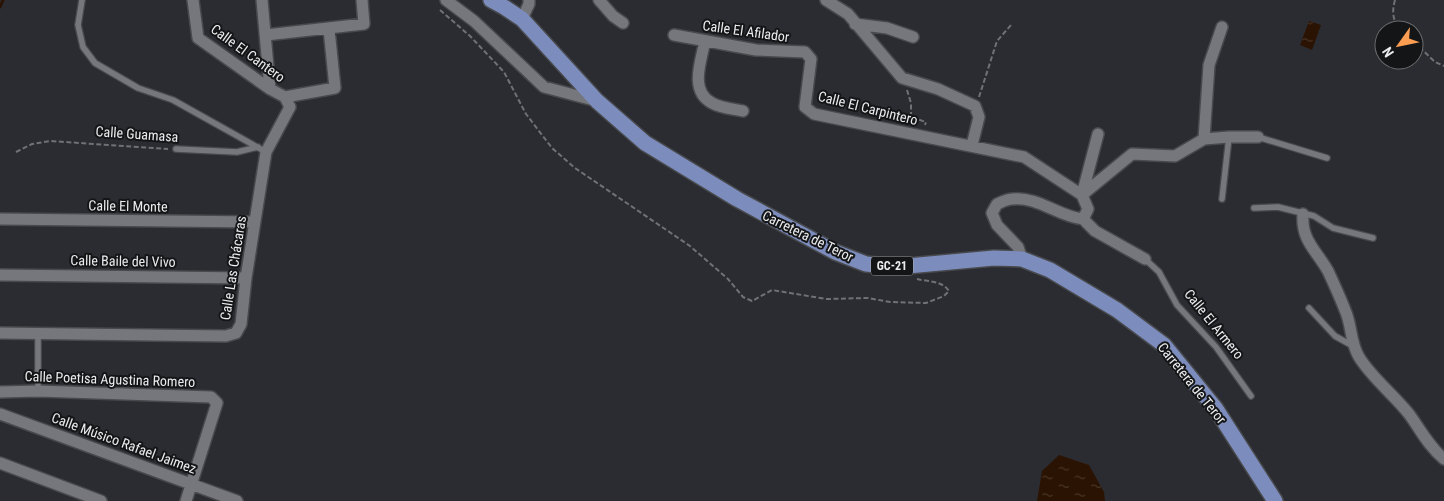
<svg xmlns="http://www.w3.org/2000/svg" width="1444" height="501" viewBox="0 0 1444 501" font-family="'Roboto Condensed',sans-serif">
<style>
.water{fill:url(#water-ripples)}
.lines{fill:none;stroke-linecap:round;stroke-linejoin:round}
.stream{stroke:#2a1302;stroke-width:3}
.service-casing{stroke:#47494c;stroke-width:8}
.minor-casing{stroke:#47494c;stroke-width:14}
.primary-casing{stroke:#47494c;stroke-width:18}
.path{stroke:#707175;stroke-width:2;stroke-dasharray:5 2.5;stroke-linecap:butt}
.service{stroke:#75777c;stroke-width:5.5}
.minor{stroke:#75777c;stroke-width:11}
.primary{stroke:#7c8cbd;stroke-width:15}
.labels{text-anchor:middle;dominant-baseline:central;stroke-width:4;stroke-linejoin:round;paint-order:stroke}
.shield{fill:#141517;stroke:#aaacae;stroke-width:1}
.shield-label{font-size:12px;font-weight:bold;fill:#ebecef}
.street-label{font-size:14px;fill:#ebecef;stroke:#141517}
</style>
<defs>
<pattern id="water-ripples" width="26" height="14" patternUnits="userSpaceOnUse" patternTransform="scale(1.25)"><rect width="26" height="14" fill="#2a1302"/><path d="M2 4q2-2 4 0t4 0M15 11q2-2 4 0t4 0" fill="none" stroke="#493627"/></pattern>
</defs>
<rect width="100%" height="100%" fill="#2b2c31"/>
<path class="water" d="M1309,21L1321,25L1312,50L1300,45Z
M1059,455L1089,465L1104,492L1105,501H1037L1042,471Z"/>
<g class="lines">
<path class="stream" d="M0,7L3,0"/>
<defs>
<path id="service" d="M82,0L78,25L83,47L95,63L138,88L173,100L266,152
M1258,137L1327,158
M176,149L237,152L258,147
M1222,199L1229,137
M1254,208L1278,207L1314,216L1333,228L1373,238
M1145,259L1159,272L1177,305L1216,347L1251,396
M1309,308L1335,336L1353,346
M38,334V391"/>
<path id="minor" d="M193,0L198,38L270,89L285,97
M262,0L270,89
M446,0L474,21L544,87L597,101
M599,0L613,16L623,23
M826,0L848,14L902,78L938,89L975,106L979,117L972,145
M522,19L529,4V0
M855,24L887,28L913,37
M266,35L364,24L362,0
M674,35L756,50L805,52L811,59L805,107L814,114L1024,157L1082,195L1088,209L1083,219C1059,217 1038,196 1012,199C1007,199 1002,202 997,204L992,213L997,225L1018,247L1022,259
M705,41C701,61 689,91 712,103C720,108 733,109 743,111
M285,97L335,88L329,29
M1204,139L1209,65L1222,27
M1082,195L1132,154L1175,156L1204,139L1229,137H1258
M1082,195L1098,134
M1303,214C1301,240 1316,250 1328,271C1334,284 1340,297 1345,310C1352,325 1350,342 1359,357C1372,378 1393,394 1409,414C1420,429 1429,447 1444,459
M0,219L255,222
M1083,219L1095,231L1145,259
M0,275L246,278
M0,333L226,336L236,333L241,324L246,278L266,152L290,107L285,97
M0,392L38,391L211,397L217,403L186,501
M0,414L237,501
M0,463L101,501"/>
<path id="primary" d="M491,0L504,7L522,19L597,101L645,143L737,199L835,252L866,264L897,267L994,258L1022,259L1050,270L1117,310L1164,345L1216,409L1275,501"/>
</defs>
<use href="#service" class="service-casing"/>
<use href="#minor" class="minor-casing"/>
<use href="#primary" class="primary-casing"/>
<path class="path" d="M1395,0C1392,11 1392,21 1401,30
M440,10L470,36L504,72L526,114L552,148L575,168L690,246L728,279L743,297L752,301L772,290L826,299L868,298L890,302L926,303L944,296L949,291C941,280 929,282 917,279
M1414,42L1435,62L1444,66
M907,90L911,103V117
M979,97L997,41L1011,25
M909,123L911,117L926,122L925,125
M16,152L32,144L50,141L168,149"/>
<use href="#service" class="service"/>
<use href="#minor" class="minor"/>
<use href="#primary" class="primary"/>
</g>
<g class="labels">
<rect class="shield" x="871" y="256.5" width="42" height="19" rx="4"/>
<g class="shield-label">
<text x="892" y="266">GC-21</text>
</g>
<g class="street-label">
<text transform="translate(746 31) rotate(8)">Calle El Afilador</text>
<text transform="translate(248 53) rotate(36)">Calle El Cantero</text>
<text transform="translate(868 108) rotate(14)">Calle El Carpintero</text>
<text transform="translate(137 134) rotate(4)">Calle Guamasa</text>
<text transform="translate(128 206) rotate(1)">Calle El Monte</text>
<text transform="translate(808 236) rotate(26)">Carretera de Teror</text>
<text transform="translate(123 261) rotate(1)">Calle Baile del Vivo</text>
<text transform="translate(233 268) rotate(-81)">Calle Las Chácaras</text>
<text transform="translate(1214 324) rotate(51)">Calle El Armero</text>
<text transform="translate(110 379) rotate(2)">Calle Poetisa Agustina Romero</text>
<text transform="translate(1192 383) rotate(51)">Carretera de Teror</text>
<text transform="translate(124 443) rotate(20)">Calle Músico Rafael Jaimez</text>
</g>
</g>
<g transform="translate(1399 45) rotate(237)"><circle r="24" fill="#141517" stroke="#6a6b6d"/>
<path d="M0-4L9 19L0 12L-9 19Z" fill="#fb9e51"/>
<text y="-8" font-size="14" font-weight="bold" text-anchor="middle" fill="#ebecef">N</text>
</g>
</svg>
